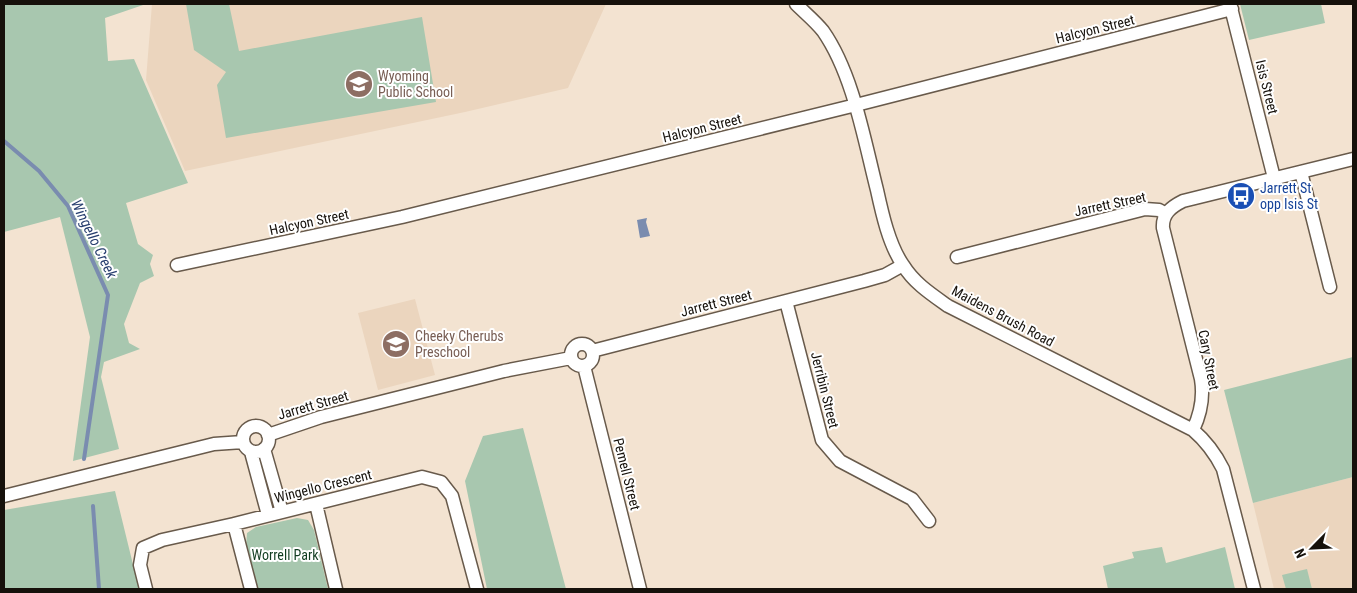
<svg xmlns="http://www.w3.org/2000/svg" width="1357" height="593" viewBox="0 0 1357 593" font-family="'Roboto Condensed',sans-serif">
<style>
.built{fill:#ebd5be}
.green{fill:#a8c7af}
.water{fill:#7a8caf}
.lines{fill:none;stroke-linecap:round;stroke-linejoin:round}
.stream{stroke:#7a8caf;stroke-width:4}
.minor-casing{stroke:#685a4b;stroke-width:15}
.minor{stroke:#fff;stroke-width:12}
.labels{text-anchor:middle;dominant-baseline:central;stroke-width:4;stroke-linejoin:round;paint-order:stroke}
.street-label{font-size:14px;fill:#16110b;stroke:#fff}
.education-label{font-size:14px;fill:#785e54;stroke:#fff;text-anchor:start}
.transit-label{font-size:14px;fill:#164399;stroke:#fff;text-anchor:start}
.park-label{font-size:14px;fill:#103c20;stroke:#fff}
.water-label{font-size:15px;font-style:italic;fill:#283f6f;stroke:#fff}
</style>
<rect width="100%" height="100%" fill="#f3e3d1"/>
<path class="built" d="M152,4H606L568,88L465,112L185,171L146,80Z
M415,299L435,375L378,390L358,313Z
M1353,477V589H1274L1253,503Z"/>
<path class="green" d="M4,4H146L105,18L108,61L134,59L188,183L126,203L138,244L153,255L150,264L154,276L140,283L124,324L129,343L140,349L104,362L101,377L119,449L73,461L90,337L60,217L4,232Z
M186,4H229L239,51L422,17L436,102L226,138L217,85L226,72L194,50Z
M1240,4H1321L1325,23L1249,40Z
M1353,357V477L1253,503L1224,390Z
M523,428L566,589H487L465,481L483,436Z
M115,491L139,589H4V510Z
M297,518L308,520L314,530L328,589H257L246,546L247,533L256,527Z
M1162,547L1166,563L1225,547L1235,589H1108L1103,566L1134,558L1132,552Z
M1307,569L1312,589H1286L1282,575Z"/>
<path class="water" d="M647,218L646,222L650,236L640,238L637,220Z"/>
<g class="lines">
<path class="stream" d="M4,141L39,171L68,206L108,295L84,459
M93,506L99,589"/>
<defs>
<path id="minor" d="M796,4C805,13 815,21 823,31C853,74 864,139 877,190C882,213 889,245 903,265C914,283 931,294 948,306L1193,430C1207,442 1215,453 1223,469L1254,589
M1230,4L1274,178
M1301,172L1330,287
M957,257L1145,209L1159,210L1166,214
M177,265L402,217L856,105L1232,9
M786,301L822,440L840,461L912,499L929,521
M571 355a11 11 0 1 1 22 0a11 11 0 1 1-22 0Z
M592,351L864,281L885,275L903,265
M584,366L640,589
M243 439a13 13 0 1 1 26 0a13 13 0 1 1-26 0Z
M1193,430C1201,413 1204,397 1201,379L1163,228C1162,214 1171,207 1183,201L1353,159
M268,435L321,417L504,371L571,358
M264,449L282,512
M251,452L268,515
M4,496L214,444L243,442
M316,504L336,589
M234,524L251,589
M146,589L140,565L143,548L162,540L234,524L422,477L441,482L452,496L477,589"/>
</defs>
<use href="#minor" class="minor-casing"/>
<use href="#minor" class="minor"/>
</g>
<defs>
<symbol id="school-disc" viewBox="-11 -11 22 22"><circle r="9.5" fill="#8d6e63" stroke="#fff"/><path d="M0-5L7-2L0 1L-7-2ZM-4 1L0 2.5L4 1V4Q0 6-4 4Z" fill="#fff"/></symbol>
<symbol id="bus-disc" viewBox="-11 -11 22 22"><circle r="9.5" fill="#1a4fb4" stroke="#fff"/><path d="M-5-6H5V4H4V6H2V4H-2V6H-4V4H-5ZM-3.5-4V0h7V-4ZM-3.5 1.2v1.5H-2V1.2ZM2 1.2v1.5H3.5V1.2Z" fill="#fff"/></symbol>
</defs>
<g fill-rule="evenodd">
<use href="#school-disc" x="343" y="68" width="32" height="32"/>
<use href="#bus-disc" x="1225" y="180" width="32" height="32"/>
<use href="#school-disc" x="380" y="328" width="32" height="32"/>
</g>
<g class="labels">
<g class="street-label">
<text transform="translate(1095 29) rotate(-14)">Halcyon Street</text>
<text transform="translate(1267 87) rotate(76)">Isis Street</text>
<text transform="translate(702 128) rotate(-14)">Halcyon Street</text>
<text transform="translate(1110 204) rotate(-12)">Jarrett Street</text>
<text transform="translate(309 222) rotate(-12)">Halcyon Street</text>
<text transform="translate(716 303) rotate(-14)">Jarrett Street</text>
<text transform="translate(1003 316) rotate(28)">Maidens Brush Road</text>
<text transform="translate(1209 360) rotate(79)">Cary Street</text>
<text transform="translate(825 390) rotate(76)">Jerribin Street</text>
<text transform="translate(313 405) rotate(-16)">Jarrett Street</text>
<text transform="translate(627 474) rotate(76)">Pemell Street</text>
<text transform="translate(323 486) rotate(-14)">Wingello Crescent</text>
</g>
<g class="education-label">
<text x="378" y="76">Wyoming<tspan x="378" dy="16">Public School</tspan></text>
<text x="415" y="336">Cheeky Cherubs<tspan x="415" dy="16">Preschool</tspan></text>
</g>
<g class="transit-label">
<text x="1260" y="188">Jarrett St<tspan x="1260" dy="16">opp Isis St</tspan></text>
</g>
<g class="park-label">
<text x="285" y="555">Worrell Park</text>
</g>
<g class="water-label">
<text transform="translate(94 239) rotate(64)">Wingello Creek</text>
</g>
</g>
<rect width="1357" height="593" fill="none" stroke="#16110b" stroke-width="10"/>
<g transform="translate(1312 548) rotate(246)" stroke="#ffffff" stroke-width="4" paint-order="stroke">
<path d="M0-4L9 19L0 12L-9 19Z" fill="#16110b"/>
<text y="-8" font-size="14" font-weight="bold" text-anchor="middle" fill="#16110b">N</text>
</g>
</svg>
